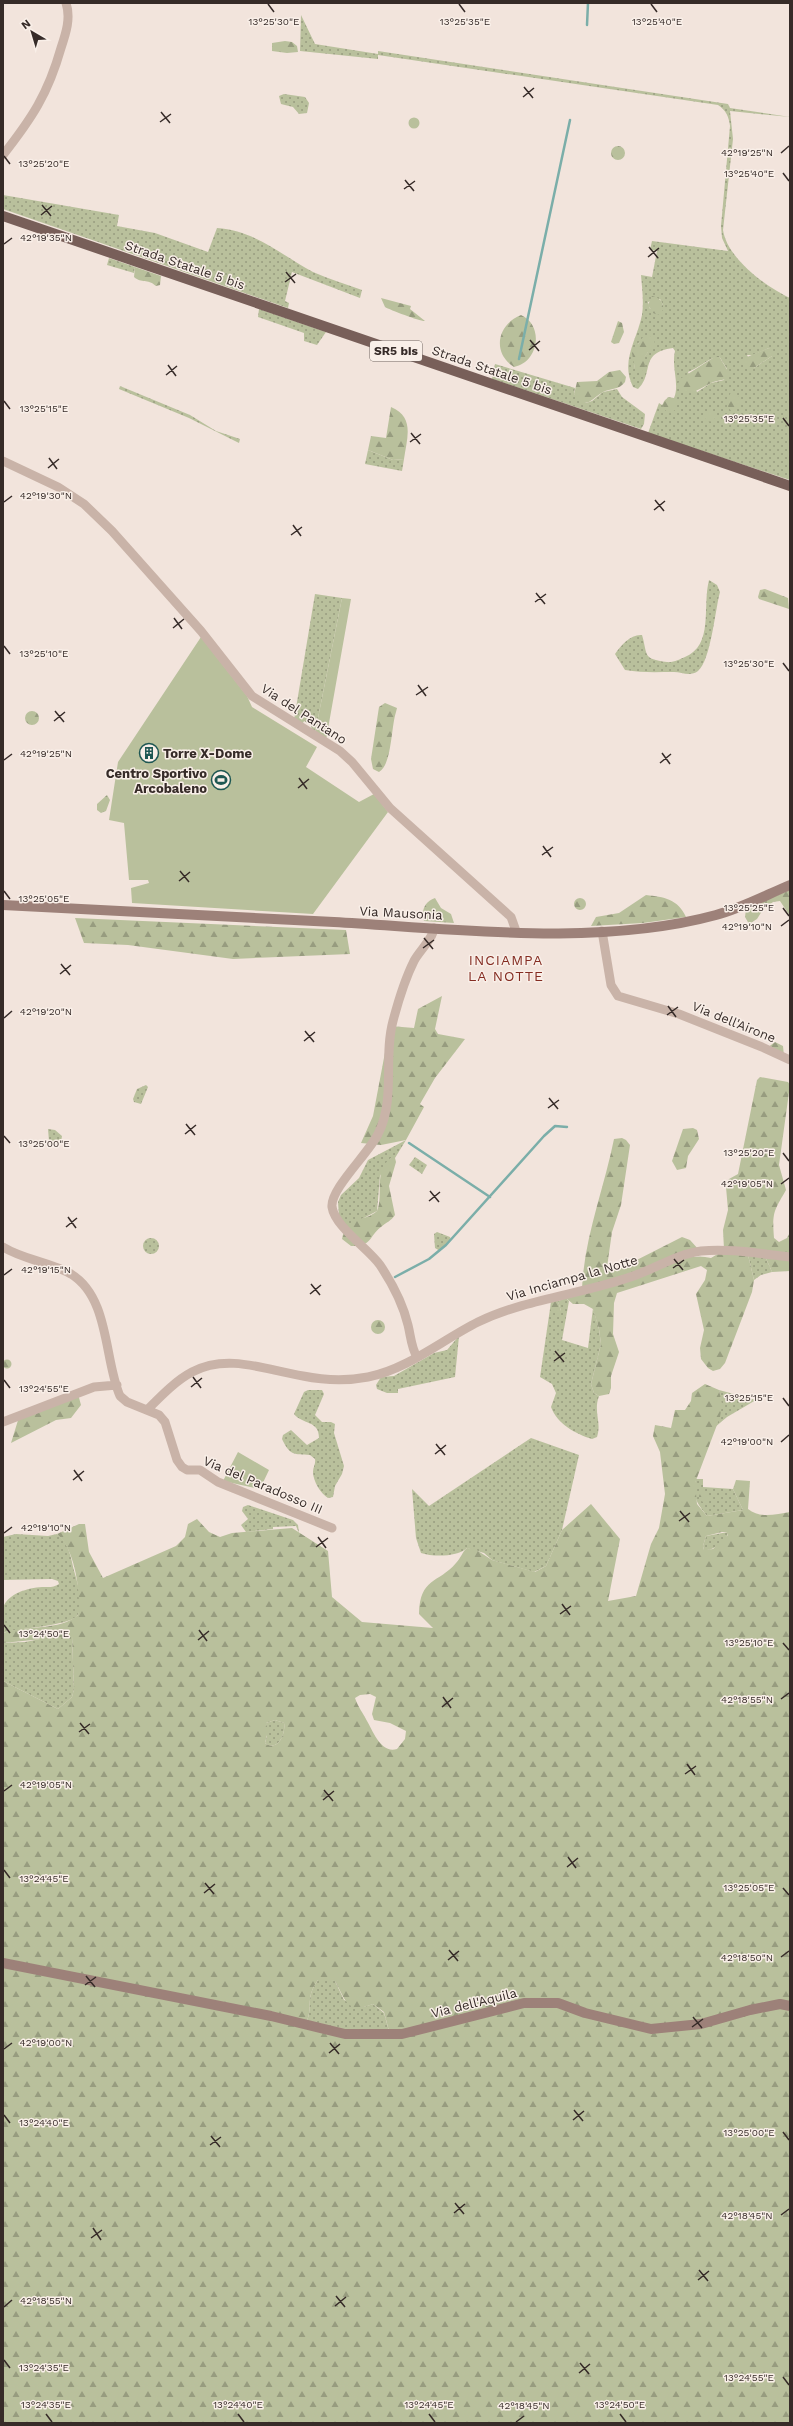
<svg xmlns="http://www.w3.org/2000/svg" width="793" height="2426" viewBox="0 0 793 2426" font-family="'Work Sans',sans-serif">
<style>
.grass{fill:url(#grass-dots);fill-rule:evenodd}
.forest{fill:url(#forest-firs);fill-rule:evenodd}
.garden{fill:#b9c09c}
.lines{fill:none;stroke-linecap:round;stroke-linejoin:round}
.stream{stroke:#7baea9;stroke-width:2.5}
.minor{stroke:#c9b3a8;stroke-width:9}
.secondary{stroke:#9d8179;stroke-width:10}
.primary{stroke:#785f59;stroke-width:10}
.ticks{fill:none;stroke:#362b28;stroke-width:1.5}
.labels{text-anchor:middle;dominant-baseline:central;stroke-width:3;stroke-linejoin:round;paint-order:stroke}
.shield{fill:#f9efe8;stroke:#706662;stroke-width:1}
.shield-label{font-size:12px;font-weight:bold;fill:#362b28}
.street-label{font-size:13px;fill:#362b28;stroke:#f9efe8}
.poi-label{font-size:13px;font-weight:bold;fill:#362b28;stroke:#f9efe8;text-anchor:start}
.neighbourhood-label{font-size:14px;letter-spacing:1px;fill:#842c22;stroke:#f9efe8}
.ticks-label{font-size:10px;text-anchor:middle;fill:#362b28;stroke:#f9efe8;stroke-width:3;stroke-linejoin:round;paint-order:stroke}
</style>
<defs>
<pattern id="grass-dots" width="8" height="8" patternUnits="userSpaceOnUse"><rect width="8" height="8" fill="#b9c09c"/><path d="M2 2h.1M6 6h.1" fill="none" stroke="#979c7f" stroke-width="1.8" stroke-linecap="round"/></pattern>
<pattern id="forest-firs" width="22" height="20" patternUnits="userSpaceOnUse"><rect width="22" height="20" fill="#b9c09c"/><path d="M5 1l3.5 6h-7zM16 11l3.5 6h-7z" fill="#979c7f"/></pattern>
</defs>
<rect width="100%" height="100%" fill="#f2e4dc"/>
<path class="grass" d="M301,15L315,44L378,54V51L728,104L730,108L790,117L730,111L733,139L723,230C727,258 766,287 790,298V480L648,433L659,403L662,405L668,397L674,398C680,384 671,367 675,351L673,348C638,353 655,373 638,389L633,387C620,361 637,340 642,315C644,302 642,288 641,275L652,277L657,251L650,250L652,241L728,251L722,238L721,226L730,126C729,117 726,110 718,105L378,55V59L300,51ZM660,299L663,305L650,309L648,302ZM639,342L648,352L635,369L634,361ZM769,348L772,356L754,368L747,355H753ZM719,356L727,369L724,380L711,383L697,392L688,372C699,368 707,359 719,356Z
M284,94L305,97L309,103L307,113L299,114L293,107L281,104L279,96Z
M3,195L119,215L117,226L155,233L208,252L217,228C254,230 281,255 313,272C329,279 346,284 362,290L360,298L292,272L285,301L289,303L288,308L3,209Z
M109,258L135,267L134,273L107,265Z
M259,309L326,332L317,345L304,341V333L258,317Z
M495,364L575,388L574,394L586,403L592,401L603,392L617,389L622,397L645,414L644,424L641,429L492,379Z
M120,386L190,415L216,431L240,439L239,443L189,418L119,389Z
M368,450L393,460L404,459L402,471L365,464Z
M709,580L717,585L720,592C715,610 711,660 698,671C690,677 682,672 674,672C657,672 642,673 625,670L615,654C621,645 631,634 642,635C648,655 642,659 667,662C673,663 680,659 685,657C714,645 702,607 709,580Z
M315,594L342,598L315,733L312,731L311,725L304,721L302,725L294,720Z
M773,897V902L762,911L757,904Z
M146,1085L148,1087L141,1104L134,1102L133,1099L137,1089Z
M48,1129L55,1130L62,1136L61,1142L57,1144L49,1141Z
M406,1140L395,1158H391L380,1176L377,1211L347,1227L339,1216L338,1202L341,1195L359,1178L368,1160Z
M415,1157L427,1165L422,1174L409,1165Z
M437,1232L450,1237L451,1240L440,1251L435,1248L434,1234Z
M143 1246a8 8 0 1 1 16 0a8 8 0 1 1-16 0Z
M748,1255L765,1256L772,1272L761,1275L754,1280Z
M566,1298L569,1301L562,1340L588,1348L593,1308L599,1329L601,1344L591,1384L594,1393L599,1396C593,1412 602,1422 597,1437L592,1439C576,1434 557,1424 551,1407L556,1393L552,1384L540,1377L550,1309L561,1311L558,1301Z
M459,1336L455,1377L398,1389V1393H387L377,1389L376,1385L381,1377L394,1376L434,1353L447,1350Z
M308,1390H322L324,1394L315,1415L322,1422H331L335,1424L334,1433L344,1466L342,1474L335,1486L333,1497L328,1498C321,1494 313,1481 313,1472C313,1467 316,1464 315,1459L310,1455C294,1454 290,1456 282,1439L283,1435L291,1430L307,1445L319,1438C319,1420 303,1425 294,1414L304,1392Z
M719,1390L756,1400L727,1417L714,1428C721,1414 722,1405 719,1390Z
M531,1438L579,1455L562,1530L546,1566L534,1572L492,1560L484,1553L467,1548C458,1557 433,1557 421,1553L416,1538L412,1489L429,1506Z
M696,1479H703V1487L733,1489L743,1510L707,1516C697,1504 691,1494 696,1479Z
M248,1505L293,1520L298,1525L299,1533L296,1526L273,1527V1529L246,1532L241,1525L248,1519L242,1511L243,1507Z
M728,1532C728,1541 713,1551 704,1550L703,1546L706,1536Z
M16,1534L48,1536L57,1534C70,1543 71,1560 75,1574C78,1584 84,1607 77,1616C68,1626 18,1628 3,1633C3,1626 1,1615 3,1608C8,1593 28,1588 42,1587C49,1587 53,1588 59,1584L58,1581L52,1579L3,1580V1537Z
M55,1636H72L74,1689L72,1697L58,1709L3,1681V1643L25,1642Z
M275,1720L284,1723C286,1733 278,1753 265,1743L267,1736L266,1723Z
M327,1979L335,1981L344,2000L364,2007L373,2004L384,2013L389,2031H345L307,2021C313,2005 305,1998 318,1980Z"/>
<path class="forest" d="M285,41L292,42L297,46L298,52L287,53L272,51V43Z
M408.5 123a5.5 5.5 0 1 1 11 0a5.5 5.5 0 1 1-11 0Z
M611 153a7 7 0 1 1 14 0a7 7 0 1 1-14 0Z
M135,267L161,276L160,285L156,286C147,278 142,284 134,277Z
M652,296C660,298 664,302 663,310L658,315L653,313L648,305Z
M381,298L411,306L410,309L425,321C422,322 390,310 385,307Z
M521,315C545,326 538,363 514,367C491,352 498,324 521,315Z
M618,321L622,323L624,332L619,343L614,344L611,342Z
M650,336L655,342L644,358L645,368L640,374L635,369L632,353L643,337Z
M769,348L773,352L772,356L754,368L747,367L742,359Z
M716,356H719L729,373L727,378C722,381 717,380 711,383C699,389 687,400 678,384L680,379Z
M620,370L626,377L625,382C619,390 611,388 603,392C591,399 586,411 574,394L577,382L597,381L609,372Z
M731,392L735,393L740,398L739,407L731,411L726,403Z
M663 405a7 7 0 1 1 14 0a7 7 0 1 1-14 0Z
M391,407C415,417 407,438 404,459L393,460L368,450L371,436L386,438Z
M704.5 416a5.5 5.5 0 1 1 11 0a5.5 5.5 0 1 1-11 0Z
M765,589L788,598L789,609L759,599L758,597L760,590Z
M385,703L397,708L396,712C391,727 392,765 379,772L373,769L371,759L379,707Z
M25 718a7 7 0 1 1 14 0a7 7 0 1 1-14 0Z
M107,795L110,800L106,811L101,813L97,810V804Z
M790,890V916L780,901L773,902V897Z
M646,895C664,897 678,899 686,917L643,923L591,926L596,917L619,913Z
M435,898L441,908L451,914L454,923L424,921C421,911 424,902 435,898Z
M574 904a6 6 0 1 1 12 0a6 6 0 1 1-12 0Z
M757,904L762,911L757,919L749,924L745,917L746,909Z
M75,918L346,930L350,954L233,959L128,945L84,943Z
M442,996L435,1029L438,1034L465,1039L435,1078L420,1104L424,1107L406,1140L381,1145L361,1143L373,1116L390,1026L414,1028L418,1009Z
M775,1042L783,1046L784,1056L767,1048Z
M760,1077L788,1082L790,1085L779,1165L786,1190C774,1211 772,1212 774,1238L779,1242L787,1238L790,1232V1256L724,1249L723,1230L728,1210L726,1187L729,1179L738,1174L757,1080Z
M693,1128L697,1130L699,1139L688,1156L686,1168L677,1170L672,1161L683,1129Z
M622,1138L626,1140L630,1145L621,1205L612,1232L607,1267L610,1270L619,1269L682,1237L690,1240L699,1250L582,1289C584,1238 604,1189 614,1139Z
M391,1158H395L396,1162L389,1186L395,1215C391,1221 387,1222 381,1227C368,1237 373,1246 351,1246L342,1239C347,1214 364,1223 377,1211C384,1195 373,1171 391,1158Z
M721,1252L748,1255L754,1280L752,1292L725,1363L720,1369L713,1371L708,1368L701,1359L700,1348L704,1330L696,1294L705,1280L707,1270L701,1266L617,1293L614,1303L613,1334L619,1352L611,1376V1388L609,1394L599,1396L594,1393L591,1384L601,1344L599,1329L593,1309L584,1304H573L566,1298C604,1284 674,1250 711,1258Z
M765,1256L790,1258V1271L772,1272Z
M551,1301H558L561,1311L555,1313L550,1309Z
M371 1327a7 7 0 1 1 14 0a7 7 0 1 1-14 0Z
M2.5 1364a4.5 4.5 0 1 1 9 0a4.5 4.5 0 1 1-9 0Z
M705,1384L719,1390L722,1404L720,1417L695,1483L697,1504L707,1516L743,1510L733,1489L736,1480L750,1481L748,1509C760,1519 776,1514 790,1512V2002L700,2021L651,2026L586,2010L559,1999L402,2031H389L384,2012L373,2004C347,2015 345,1999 335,1981L318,1980C305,1998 313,2005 307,2021L3,1960V1681L58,1709L72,1697L74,1689L72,1636L3,1643V1633C26,1625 60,1631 78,1615C82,1595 74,1546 57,1534L79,1524H85L89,1552L103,1578L176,1546L185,1537L188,1524L197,1519L209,1532L220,1537L232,1533L292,1528L328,1551L332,1597L362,1622L433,1628L419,1614C420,1577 438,1584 456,1563C461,1558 462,1552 467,1548L475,1549L492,1560L535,1572L546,1566L562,1530L591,1504L620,1539L608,1601L636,1596L651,1544L659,1528L665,1494L660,1452L653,1436L655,1425L671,1428L675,1410H685L691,1401L692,1393ZM722,1532H727L728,1535L713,1549L704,1550L703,1546L706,1536ZM370,1694L376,1697L372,1714L374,1720L390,1723L406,1731L405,1739L397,1749C381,1754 373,1731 367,1721C363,1713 358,1707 355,1698L360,1695ZM275,1720L284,1723C286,1733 278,1753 265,1743L268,1731L266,1723Z
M78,1394L81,1405L71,1418L56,1420L11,1443L19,1417Z
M699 1497a5 5 0 1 1 10 0a5 5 0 1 1-10 0Z
M3,1966L271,2019L403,2038L525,2006H557L651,2033L780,2007L790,2009V2423H3Z"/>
<path class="garden" d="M342,598L351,599L326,740L315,733Z
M201,637L247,696L252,707L317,747L306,767L359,802L374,794L388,812L313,914L132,903L131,888L149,883L148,880H129L124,823L109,820L118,762Z
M238,1452L269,1470L260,1489L223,1481Z"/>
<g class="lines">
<path class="stream" d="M587,25L588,3
M519,359L570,120
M409,1143L490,1197
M395,1277L429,1259L446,1245L544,1136L555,1126L567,1127"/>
<path class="minor" d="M3,155C32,118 48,94 61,48C66,33 71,18 66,3
M3,461L58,487L84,504L112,531L201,631L252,696L340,751L352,762L390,808L511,917L516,931
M602,931L611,985L618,996L679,1014L762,1047L790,1060
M3,1247C24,1260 50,1262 71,1274C110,1298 104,1360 120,1396L127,1402L159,1415L165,1422L177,1460L182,1467L187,1470H200L218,1482L332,1528
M417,1357C411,1347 411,1337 408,1325C403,1304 392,1283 380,1265C369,1249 335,1227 332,1207C330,1189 369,1153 378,1134C396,1099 383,1058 393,1021C398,1002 405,979 414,961C419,951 433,939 434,928
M147,1410C160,1397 175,1381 192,1372C228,1353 266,1370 303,1376C323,1380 347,1381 368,1377C408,1369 442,1340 478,1322C528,1298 585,1294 636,1275C658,1267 678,1254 701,1251C730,1248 761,1254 790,1257
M3,1422L94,1387L117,1385"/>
<path class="secondary" d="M3,905C113,911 224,916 334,922C455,929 599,947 716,915C742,908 766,895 790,885
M3,1963L271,2016L345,2034H402L524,2003H558L585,2013L651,2029L701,2024L750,2010L780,2004L790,2006"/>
<path class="primary" d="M3,216L790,486"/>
</g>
<path class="ticks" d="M268,4L274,12M459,4L465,12M651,4L657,12M524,87L533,98M523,97L534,88M161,112L170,123M160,122L171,114M781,153L789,146M4,156L10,164M783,173L789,181M405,180L414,191M404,189L415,181M42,205L51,216M41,215L52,206M4,244L12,238M649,247L658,258M648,257L659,248M286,272L295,283M285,282L296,274M530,340L539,351M529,350L540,341M168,365L176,376M166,375L177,366M4,401L10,409M783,418L789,426M411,433L420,444M410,442L421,434M49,458L57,469M48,468L59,459M655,500L664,511M4,502L12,496M654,510L665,501M293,525L301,536M291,535L302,527M536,593L545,604M535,602L546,594M174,618L182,629M173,628L184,619M4,646L10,654M783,663L789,671M418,685L426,696M416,695L428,687M55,711L64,722M54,721L65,712M662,753L670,764M4,760L12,754M660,763L671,754M299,778L307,789M298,788L309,779M543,846L551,857M542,855L553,847M180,871L189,882M179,881L190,872M4,891L10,899M783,908L789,916M781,926L789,920M424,938L433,949M423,948L434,940M61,964L70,975M60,974L71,965M668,1006L676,1017M667,1015L678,1007M4,1018L12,1011M305,1031L314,1042M304,1041L315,1032M549,1098L558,1109M548,1108L559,1100M186,1124L195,1135M185,1134L196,1125M4,1136L10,1143M783,1153L789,1161M781,1184L789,1178M430,1191L439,1202M429,1201L440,1192M68,1217L76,1228M66,1227L77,1218M674,1259L683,1270M673,1268L684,1260M4,1275L12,1269M311,1284L320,1295M310,1294L321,1285M555,1351L564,1362M554,1361L565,1353M193,1377L201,1388M4,1380L10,1388M191,1387L202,1378M783,1398L789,1406M781,1442L789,1435M436,1444L445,1455M435,1454L446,1445M74,1470L82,1481M73,1480L84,1471M680,1511L689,1522M679,1521L690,1513M4,1533L12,1527M318,1537L326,1548M316,1547L328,1538M562,1604L570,1615M560,1614L571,1606M4,1625L10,1633M199,1630L207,1641M198,1640L209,1631M783,1643L789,1650M443,1697L451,1708M781,1699L789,1693M442,1707L453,1698M80,1723L89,1734M79,1732L90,1724M687,1764L695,1775M685,1774L696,1766M324,1790L333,1801M4,1791L12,1785M323,1800L334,1791M568,1857L576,1868M567,1867L578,1858M4,1870L10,1878M205,1883L214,1894M783,1888L789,1895M204,1893L215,1884M449,1950L458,1961M781,1957L789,1951M448,1960L459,1951M86,1976L95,1987M85,1985L96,1977M693,2017L702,2028M692,2027L703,2019M330,2043L339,2054M4,2049L12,2043M329,2053L340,2044M574,2110L583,2121M4,2115L10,2123M573,2120L584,2111M783,2132L789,2140M211,2136L220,2147M210,2145L221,2137M455,2203L464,2214M454,2213L465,2204M781,2215L789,2209M93,2228L101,2240M91,2238L102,2230M699,2270L708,2281M698,2280L709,2271M336,2296L345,2307M335,2306L346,2297M4,2307L12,2300M4,2360L10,2368M580,2363L589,2374M579,2373L590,2364M783,2377L789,2385M46,2414L52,2422M238,2414L244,2422M429,2414L435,2422M620,2414L626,2422M516,2422L524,2416"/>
<defs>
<symbol id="building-ring" viewBox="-11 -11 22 22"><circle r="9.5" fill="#f9efe8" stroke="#1e5753" stroke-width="1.5"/><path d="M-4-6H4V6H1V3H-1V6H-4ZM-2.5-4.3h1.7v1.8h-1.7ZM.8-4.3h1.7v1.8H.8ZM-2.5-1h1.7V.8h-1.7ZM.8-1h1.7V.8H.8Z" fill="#1e5753"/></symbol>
<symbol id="stadium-ring" viewBox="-11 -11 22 22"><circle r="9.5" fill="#f9efe8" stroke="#1e5753" stroke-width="1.5"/><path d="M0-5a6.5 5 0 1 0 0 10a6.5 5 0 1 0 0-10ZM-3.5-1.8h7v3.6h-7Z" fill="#1e5753"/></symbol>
</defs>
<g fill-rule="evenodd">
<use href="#building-ring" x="138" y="742" width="22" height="22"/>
<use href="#stadium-ring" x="210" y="769" width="22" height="22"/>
</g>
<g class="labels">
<rect class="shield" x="370" y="341" width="52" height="20" rx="3"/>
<g class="shield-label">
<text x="396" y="351">SR5 bis</text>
</g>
<g class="street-label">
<text transform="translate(185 265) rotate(19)">Strada Statale 5 bis</text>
<text transform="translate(492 370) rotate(19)">Strada Statale 5 bis</text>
<text transform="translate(304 714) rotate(33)">Via del Pantano</text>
<text transform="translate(401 913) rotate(3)">Via Mausonia</text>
<text transform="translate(734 1022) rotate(22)">Via dell'Airone</text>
<text transform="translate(572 1278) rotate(-16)">Via Inciampa la Notte</text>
<text transform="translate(263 1485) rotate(23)">Via del Paradosso III</text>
<text transform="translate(474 2003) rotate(-14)">Via dell'Aquila</text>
</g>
<g class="poi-label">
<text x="163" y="753">Torre X-Dome</text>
<text x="207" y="773" text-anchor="end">Centro Sportivo<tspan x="207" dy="15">Arcobaleno</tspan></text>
</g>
<g class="neighbourhood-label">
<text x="506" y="960">INCIAMPA<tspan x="506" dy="16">LA NOTTE</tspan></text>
</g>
</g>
<g class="ticks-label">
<text x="274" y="25">13°25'30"E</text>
<text x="465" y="25">13°25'35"E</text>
<text x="657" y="25">13°25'40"E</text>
<text x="747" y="156">42°19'25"N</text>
<text x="44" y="167">13°25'20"E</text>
<text x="749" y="177">13°25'40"E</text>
<text x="46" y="241">42°19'35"N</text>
<text x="44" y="412">13°25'15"E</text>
<text x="749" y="422">13°25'35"E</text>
<text x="46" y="499">42°19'30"N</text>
<text x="44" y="657">13°25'10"E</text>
<text x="749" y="667">13°25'30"E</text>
<text x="46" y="757">42°19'25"N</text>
<text x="44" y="902">13°25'05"E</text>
<text x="749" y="911">13°25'25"E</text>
<text x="747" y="930">42°19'10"N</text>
<text x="46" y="1015">42°19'20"N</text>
<text x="44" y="1147">13°25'00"E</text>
<text x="749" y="1156">13°25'20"E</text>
<text x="747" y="1187">42°19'05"N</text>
<text x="46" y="1273">42°19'15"N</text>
<text x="44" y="1392">13°24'55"E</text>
<text x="749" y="1401">13°25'15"E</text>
<text x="747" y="1445">42°19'00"N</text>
<text x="46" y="1531">42°19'10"N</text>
<text x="44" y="1637">13°24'50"E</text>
<text x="749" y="1646">13°25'10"E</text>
<text x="747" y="1703">42°18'55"N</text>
<text x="46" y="1788">42°19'05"N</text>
<text x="44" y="1882">13°24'45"E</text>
<text x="749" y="1891">13°25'05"E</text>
<text x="747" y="1961">42°18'50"N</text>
<text x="46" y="2046">42°19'00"N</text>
<text x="44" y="2126">13°24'40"E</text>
<text x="749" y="2136">13°25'00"E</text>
<text x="747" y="2219">42°18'45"N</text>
<text x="46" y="2304">42°18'55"N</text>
<text x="44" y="2371">13°24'35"E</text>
<text x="749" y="2381">13°24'55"E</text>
<text x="46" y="2408">13°24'35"E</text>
<text x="238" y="2408">13°24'40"E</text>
<text x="429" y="2408">13°24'45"E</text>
<text x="620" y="2408">13°24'50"E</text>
<text x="524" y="2409">42°18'45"N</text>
</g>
<rect width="793" height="2426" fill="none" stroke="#362b28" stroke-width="8"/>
<g transform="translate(32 32) rotate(322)" stroke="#f9efe8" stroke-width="3" paint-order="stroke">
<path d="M0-3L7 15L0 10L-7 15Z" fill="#362b28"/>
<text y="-6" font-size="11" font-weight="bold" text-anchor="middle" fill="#362b28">N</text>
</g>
</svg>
